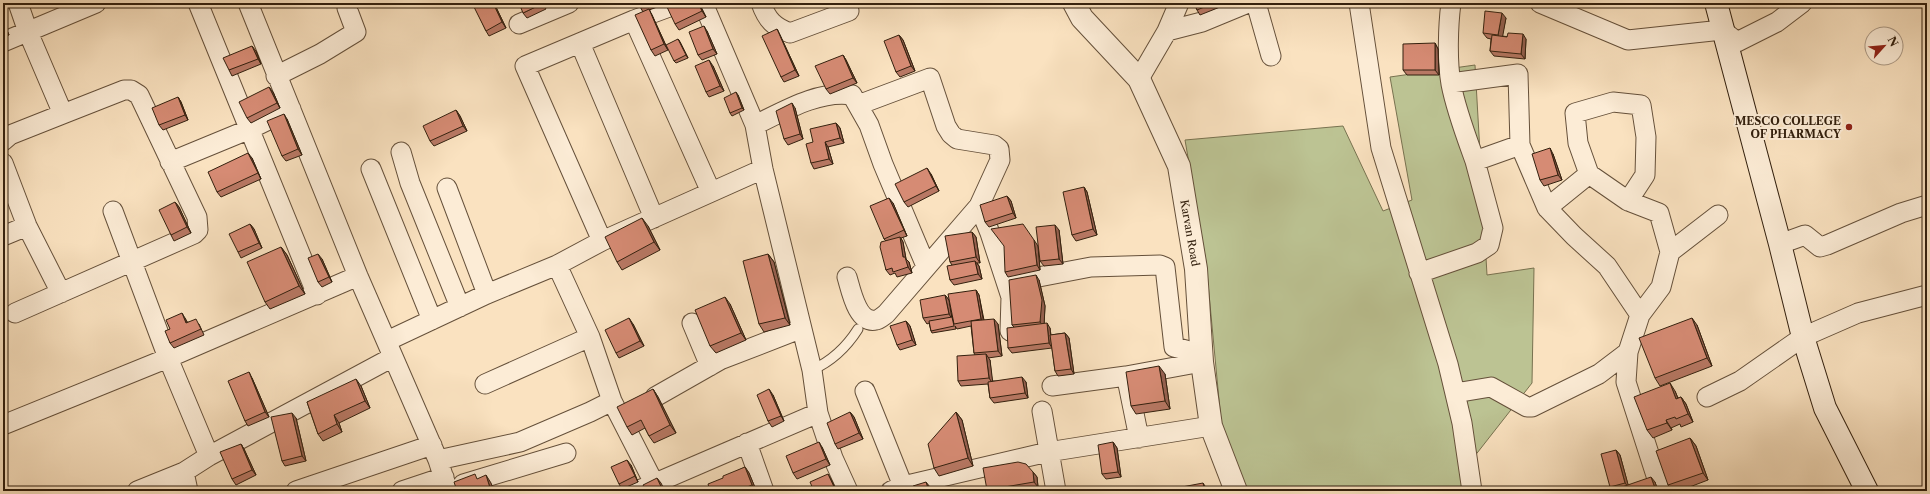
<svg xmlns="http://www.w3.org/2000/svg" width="1930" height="494" viewBox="0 0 1930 494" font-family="'Libre Caslon Text',serif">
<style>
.green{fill:#bcc393;stroke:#787250}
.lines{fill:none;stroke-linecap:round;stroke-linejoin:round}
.service-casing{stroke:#65503a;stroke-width:11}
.minor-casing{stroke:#65503a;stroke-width:21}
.tertiary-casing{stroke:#65503a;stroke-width:24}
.secondary-casing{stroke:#33200e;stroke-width:24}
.service{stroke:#fcecd6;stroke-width:9}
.minor{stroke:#fcecd6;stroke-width:19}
.tertiary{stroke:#fcecd6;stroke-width:22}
.secondary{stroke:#fcecd6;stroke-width:22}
.wall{fill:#b87864;stroke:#33200e}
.shaded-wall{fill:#966151;stroke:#33200e}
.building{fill:#d68b74;stroke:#33200e}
.poi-dot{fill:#8f2418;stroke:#fcecd6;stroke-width:1.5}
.labels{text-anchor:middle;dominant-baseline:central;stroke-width:4;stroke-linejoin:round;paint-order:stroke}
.poi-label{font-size:11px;font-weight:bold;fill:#33200e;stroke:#fcecd6;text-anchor:end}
.street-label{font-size:11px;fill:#33200e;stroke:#fcecd6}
</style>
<rect width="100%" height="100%" fill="#fae2c0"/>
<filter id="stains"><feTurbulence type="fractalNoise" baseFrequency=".005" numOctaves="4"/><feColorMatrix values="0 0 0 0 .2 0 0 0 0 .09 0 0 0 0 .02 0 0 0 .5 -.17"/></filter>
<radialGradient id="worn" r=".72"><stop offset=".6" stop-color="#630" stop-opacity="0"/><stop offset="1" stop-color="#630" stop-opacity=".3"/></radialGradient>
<path class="green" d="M1475,65L1487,275L1534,268L1532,383L1463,471L1466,491H1245L1221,421L1206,262L1185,140L1343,126L1383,211L1412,200L1390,77Z"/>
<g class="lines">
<defs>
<path id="service" d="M812,370C832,361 846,348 858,329"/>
<path id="minor" d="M198,3L317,295
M248,3L358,276L438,460L448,491
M703,3L755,125L763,169L812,370L818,413L833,458L848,491
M761,3C767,20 774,27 790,33L849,11
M1256,3L1271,56
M1359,3L1381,148L1448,364L1462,423L1472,491
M1540,3L1628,40L1722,30L1737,42L1777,22L1802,3
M634,20L711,192
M519,24L569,3
M1167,31L1202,22L1248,3
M3,42L96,3
M580,43L654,218
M276,76L320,54L356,32L347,8L349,3
M1139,79L1167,31L1179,3
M1451,83L1518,74L1520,145L1475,161C1466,136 1456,110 1451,84C1447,61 1448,26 1451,3
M755,125C784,111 819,90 852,95L869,125L883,164L926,266
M3,141L10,135L63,114L28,32L18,3
M1520,145L1547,208L1589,174L1578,143L1575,113L1613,102L1641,105L1646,137L1645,175L1628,201L1589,174
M401,152L410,183L460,307
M170,162L250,129L291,109
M3,163L27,226L61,293
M371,169L432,320
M447,188L487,294
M979,206L990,233L1011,297L1010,331
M1547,208L1574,236L1607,266L1640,315L1661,287L1670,252L1659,213L1628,201
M113,211L168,358L209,456
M3,236L27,226
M602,241L525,66L634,20L680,3
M1780,244L1805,235L1820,247L1827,245L1901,213L1927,205
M1670,252L1718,215
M557,265L590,337L612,401L654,483
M1419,273L1477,253L1489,245L1493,228L1475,161
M847,277C851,290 857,324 876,320C879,320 883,316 886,314L979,206L1000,160L999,149L994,145L957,139L951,134L946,126L930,78L858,105
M1007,283L1091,267L1160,265L1165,267L1174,347L1201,354
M15,313L194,234L198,230L197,217L139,95L131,90H124L63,114
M1640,315L1628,352L1626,382L1661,491
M692,323L710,366
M387,341L487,294L557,265L602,241L763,169
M485,384L590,337
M1128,384L1139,438
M1052,386L1126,376L1202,362
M865,391L903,486
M1455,393L1491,387L1527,407H1532L1599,374L1628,352
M655,397L720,360L800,329
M1707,397L1740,381L1803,337L1858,313L1927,295
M1042,411L1056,491
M3,425L168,358L358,276
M747,443L764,491
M438,460L520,442L590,412L612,401
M184,472L188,491
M463,484L566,453
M137,491L184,472L209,456L393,357
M296,491L432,445
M402,491L444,477
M637,491L818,413
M891,491L903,486L1048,452L1211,426"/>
<path id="tertiary" d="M1074,3L1082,18L1139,79L1179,166L1196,269L1202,362L1211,426L1236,491"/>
<path id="secondary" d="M1716,3L1780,244L1803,337L1825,408L1867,491"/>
</defs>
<use href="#service" class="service-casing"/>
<use href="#minor" class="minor-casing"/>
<use href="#tertiary" class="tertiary-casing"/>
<use href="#secondary" class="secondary-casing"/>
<use href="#service" class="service"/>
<use href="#minor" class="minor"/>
<use href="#tertiary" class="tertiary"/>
<use href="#secondary" class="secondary"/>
</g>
<path class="wall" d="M473,3H494L506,28L489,36L486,31Z
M543,3L546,9L527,18L523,13Z
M638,3H668L649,10L652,15L668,50L655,56L651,50L643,12Z
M699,3L706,17L679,30L675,24Z
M1194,3H1230L1200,15L1197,10Z
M1506,18L1502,36L1526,39L1525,59L1494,56L1490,51L1491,39L1487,38L1483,33Z
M3,21L9,35L3,38Z
M777,29L780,35L799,76L784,82L781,77Z
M707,31L717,54L702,60L698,55Z
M899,35L903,40L915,71L900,77L896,72Z
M678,39L680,42L688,58L676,63L674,61Z
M1435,43L1438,49L1439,75H1407L1403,70Z
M256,51L261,64L232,76L229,70Z
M843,55L846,60L857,83L830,94L826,89Z
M713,66L724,91L709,97L706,92Z
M273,92L280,108L251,123L247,118Z
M738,95L744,110L732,116L730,113Z
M178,97L181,102L188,120L163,130L159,125Z
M795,108L803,139L788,145L784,139Z
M456,110L460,116L467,131L434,146L430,141Z
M287,119L302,155L286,161L282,156Z
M836,123L840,128L844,143L828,147L833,164L814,169L811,163L813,142Z
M1553,154L1562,180L1544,186L1540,180Z
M252,158L261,179L221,197L217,192Z
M931,174L939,191L908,207L904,202Z
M1084,187L1087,192L1097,235L1076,241L1072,235Z
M1007,196L1011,201L1016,218L989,227L985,222Z
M175,202L179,207L191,233L174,241L171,235Z
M893,203L907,236L901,238L903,242L906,259L909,262L912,273L897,277L895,273L890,275L886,270V241L884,239Z
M250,224L254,229L262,248L241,258L238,252Z
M648,226L660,250L622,270L617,262Z
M1059,230L1063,264L1044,266L1040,261Z
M972,232L976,237L980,263H977L979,266L982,279L954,285L950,280L952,265L950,262Z
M1038,246L1040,270L1008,277L1005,272Z
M281,247L287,255L305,294L270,309L265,302Z
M768,254L774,262L790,325L764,332L759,324Z
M322,259L332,282L322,287L318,282Z
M1039,280L1045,306L1044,323L1050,328L1051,335L1065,333L1069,338L1074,374L1058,376L1055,371L1052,348L1012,353L1008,348L1014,327L1012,325Z
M976,290L979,295L984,320L998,324L1002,356L988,358L990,360L992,381L1026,382L1028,398L994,403L990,398L988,384L961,386L958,381L975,355L974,353L971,326L957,329L955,326L956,329L932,333L931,331L929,323L927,324L923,318L945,295L949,300L952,317Z
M730,304L746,340L716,353L710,346Z
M185,318L187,322L199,324L204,335L174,348L170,343V329Z
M906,321L910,326L916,345L900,350L897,345Z
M633,324L644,346L619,358L616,353Z
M1697,325L1712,366L1660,386L1655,378Z
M1165,374L1170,409L1136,414L1131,406Z
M252,378L269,417L248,426L245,421Z
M361,386L370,408L339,423L342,432L323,441L318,434L307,402Z
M653,389L658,397L676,433L654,443L649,436L645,428L632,435L627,427Z
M1675,391L1678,398L1681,397L1686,404L1693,422L1681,427L1680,424L1671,428L1672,430L1653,438L1647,430Z
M773,395L784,421L772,427L768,421Z
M850,412L854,417L863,439L838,449L835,444Z
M956,412L962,420L973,466L939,476L934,468Z
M296,418L306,461L285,466L282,461Z
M1690,438L1696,446L1708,480L1679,491H1672L1668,485Z
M1113,442L1117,448L1121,477L1106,479L1102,474Z
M241,444L244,449L256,475L236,485L232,479Z
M822,447L830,465L797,479L793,473Z
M1616,450L1620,455L1628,485L1655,482L1658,491H1613L1610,487Z
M631,465L638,482L622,489L619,484Z
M745,467L749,473L756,490L754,491H710L723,478Z
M1033,472L1037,477L1038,487L1014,491H988L987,490Z"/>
<path class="shaded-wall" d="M493,3H494L506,28L502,22Z
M698,3H699L706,17L702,11Z
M649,9L652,15L668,50L664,44Z
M1502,13L1506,18L1502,40L1498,35Z
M3,21L9,35L5,30L3,24Z
M704,26L707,31L717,54L713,49Z
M777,29L780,35L799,76L795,70Z
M1523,34L1526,39L1525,59L1521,54Z
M899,35L903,40L915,71L911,66Z
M678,39L680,42L688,58L686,55Z
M1435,43L1438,49L1439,75L1435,70Z
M252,46L256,51L261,64L258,59Z
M843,55L846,60L857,83L853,78Z
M709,60L713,66L724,91L720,86Z
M269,87L273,92L280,108L277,103Z
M736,92L738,95L744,110L742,108Z
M178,97L181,102L188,120L185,115Z
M792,103L795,108L803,139L800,134Z
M456,110L460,116L467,131L463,126Z
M284,114L287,119L302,155L298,149Z
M836,123L840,128L844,143L840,138Z
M825,142L828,147L833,164L829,159Z
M1550,148L1553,154L1562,180L1558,175Z
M248,153L252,158L261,179Z
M927,168L931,174L939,191L936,186Z
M1084,187L1087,192L1097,235L1093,229Z
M1007,196L1011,201L1016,218L1013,213Z
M889,198L893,203L907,236L904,230Z
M175,202L179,207L191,233L187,227Z
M642,218L648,226L660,250L654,242Z
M250,224L254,229L262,248L259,243Z
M1055,225L1059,230L1063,264L1059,259Z
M972,232L976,237L980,263L976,257Z
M900,237L903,242L906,259L909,262L912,273L908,267L903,257Z
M1034,240L1038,246L1040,270L1037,265Z
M281,247L287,255L305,294L299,286Z
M318,254L322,259L332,282L329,277Z
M768,254L774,262L790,325L785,318Z
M975,261L979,266L982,279L978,274Z
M1036,275L1039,280L1045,306L1044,327L1040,322Z
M976,290L979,295L984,324L981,319Z
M945,295L949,300L952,319L949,314Z
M725,297L730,304L746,340L741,333Z
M182,313L185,318L190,328L186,323Z
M629,318L633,324L644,346L640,341Z
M1692,318L1697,325L1712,366L1707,358Z
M994,319L998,324L1002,356L998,351Z
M906,321L910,326L916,345L912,340Z
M1047,323L1050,328L1052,348L1049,343Z
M1065,333L1069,338L1074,374L1071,369Z
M986,354L990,360L993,384L989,378Z
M1159,366L1165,374L1170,409L1165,401Z
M249,372L252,378L269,417L265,412Z
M1022,377L1026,382L1028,398L1025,393Z
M356,379L361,386L370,408L365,401Z
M1670,383L1675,391L1681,406L1676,399Z
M653,389L658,397L676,433L670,425Z
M769,389L773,395L784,421L781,416Z
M1681,397L1686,404L1693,422L1688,414Z
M850,412L854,417L863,439L859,433Z
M956,412L962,420L973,466L968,458Z
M292,413L296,418L306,461L302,456Z
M334,415L339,423L342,432L337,424Z
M1666,420L1671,428L1672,430L1667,423Z
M1690,438L1696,446L1708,480L1703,473Z
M819,442L822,447L830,465L826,459Z
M1113,442L1117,448L1121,477L1118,472Z
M241,444L244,449L256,475L252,470Z
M1616,450L1620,455L1629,488L1625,483Z
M627,460L631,465L638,482Z
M745,467L749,473L756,490L752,485Z
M1033,472L1037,477L1038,487L1034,482Z
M828,474L831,479L837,491H836Z
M486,475L491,483L494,491H491Z
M1651,477L1655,482L1658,491H1656Z
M657,478L661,483L665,491H663Z
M926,482L930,487L931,491H929Z
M1203,483L1207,489V491H1205Z"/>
<path class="building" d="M472,3H493L502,22L486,31Z
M519,3H542V4L523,13Z
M638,3H644L638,5Z
M676,3H698L702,11L675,24L667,7Z
M1194,3H1214L1197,10Z
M649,9L664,44L651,50L635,15Z
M1485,11L1502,13L1498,35L1483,33Z
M3,24L5,30L3,31Z
M704,26L713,49L698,55L689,32Z
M777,29L795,70L781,77L762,36Z
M1508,33L1523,34L1521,54L1490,51L1492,35L1507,37Z
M899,35L911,66L896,72L884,41Z
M678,39L686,55L674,61L666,45Z
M1435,43V70H1403V44Z
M252,46L258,59L229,70L223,58Z
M843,55L853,78L826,89L815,66Z
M709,60L720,86L706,92L695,66Z
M269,87L277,103L247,118L239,102Z
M736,92L742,108L730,113L724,98Z
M178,97L185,115L159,125L152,108Z
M792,103L800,134L784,139L776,111Z
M456,110L463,126L430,141L423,126Z
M284,114L298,149L282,156L267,121Z
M836,123L840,138L825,142L829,159L811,163L806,144L813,142L810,129Z
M1550,148L1558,175L1540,180L1532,154Z
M248,153L258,173L217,192L208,172Z
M927,168L936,186L904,202L895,184Z
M1084,187L1093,229L1072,235L1063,192Z
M1007,196L1013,213L985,222L980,205Z
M889,198L904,230L884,239L870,206Z
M175,202L187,227L171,235L159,210Z
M642,218L654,242L617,262L605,237Z
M250,224L259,243L238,252L229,234Z
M1023,224L1034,240L1037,265L1005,272L1004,246L991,229Z
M1055,225L1059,259L1040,261L1036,227Z
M972,232L976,257L950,262L945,236Z
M900,237L903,257H905L908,267L893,272L892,268L886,270L880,247L881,242Z
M281,247L299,286L265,302L247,262Z
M318,254L329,277L318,282L308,258Z
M768,254L785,318L759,324L743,261Z
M975,261L978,274L950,280L947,266Z
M1036,275L1042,300L1040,322L1012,325L1009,280Z
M976,290L981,319L954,324L948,294Z
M945,295L949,314L923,318L920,300Z
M725,297L741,333L710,346L695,310Z
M182,313L186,323L196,319L201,329L170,343L165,331L170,329L166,320Z
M952,317L954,326L931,331L929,321Z
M629,318L640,341L616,353L605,330Z
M1692,318L1707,358L1655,378L1639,338Z
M994,319L998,351L974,353L971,321Z
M906,321L912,340L897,345L890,326Z
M1047,323L1049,343L1008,348L1007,328Z
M1065,333L1071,369L1055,371L1050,335Z
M986,354L989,378L958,381L957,356Z
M1159,366L1165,401L1131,406L1126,372Z
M249,372L265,412L245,421L228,381Z
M1022,377L1025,393L990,398L988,382Z
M356,379L365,401L334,415L337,424L318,434L307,402Z
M1670,383L1676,399L1681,397L1688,414L1676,419L1675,417L1666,420L1667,423L1647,430L1634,397Z
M653,389L670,425L649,436L641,420L627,427L617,407Z
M769,389L781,416L768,421L757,395Z
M850,412L859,433L835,444L827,423Z
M956,412L968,458L934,468L928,444Z
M292,413L302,456L282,461L271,417Z
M1690,438L1703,473L1668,485L1656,451Z
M819,442L826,459L793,473L786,456Z
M1113,442L1118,472L1102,474L1098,445Z
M241,444L252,470L232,479L220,452Z
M1616,450L1625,483L1610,487L1601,454Z
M627,460L635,476L619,484L611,467Z
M1018,462L1026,464L1033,472L1034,482L987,490L983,468Z
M745,467L752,485L737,491H710L708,484L723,478V476Z
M475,474L477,479L486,475L491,491H457L454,482Z
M828,474L836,491H814L810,482Z
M1651,477L1656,491H1620L1619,488Z
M657,478L663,491H646L643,485Z
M926,482L929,491H914L913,486Z
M1203,483L1205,491H1184L1182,487Z
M500,488L501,491H492Z"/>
<circle class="poi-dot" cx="1849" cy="127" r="4"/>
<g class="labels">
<g class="poi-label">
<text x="1841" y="121">MESCO COLLEGE<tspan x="1841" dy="13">OF PHARMACY</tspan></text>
</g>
<g class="street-label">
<text transform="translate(1190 233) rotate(80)">Karvan Road</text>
</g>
</g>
<rect width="1930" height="494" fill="none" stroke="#fae2c0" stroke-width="16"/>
<rect x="4" y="4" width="1922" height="486" fill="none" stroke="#33200e" stroke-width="2"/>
<rect x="8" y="8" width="1914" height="478" fill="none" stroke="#33200e"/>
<g transform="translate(1884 46) rotate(63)"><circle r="19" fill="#fcecd6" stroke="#ac9a86"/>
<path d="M0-3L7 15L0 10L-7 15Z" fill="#8f2418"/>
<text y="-6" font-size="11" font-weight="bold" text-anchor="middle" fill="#33200e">N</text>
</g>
<rect width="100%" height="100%" filter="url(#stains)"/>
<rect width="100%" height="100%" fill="url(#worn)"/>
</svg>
